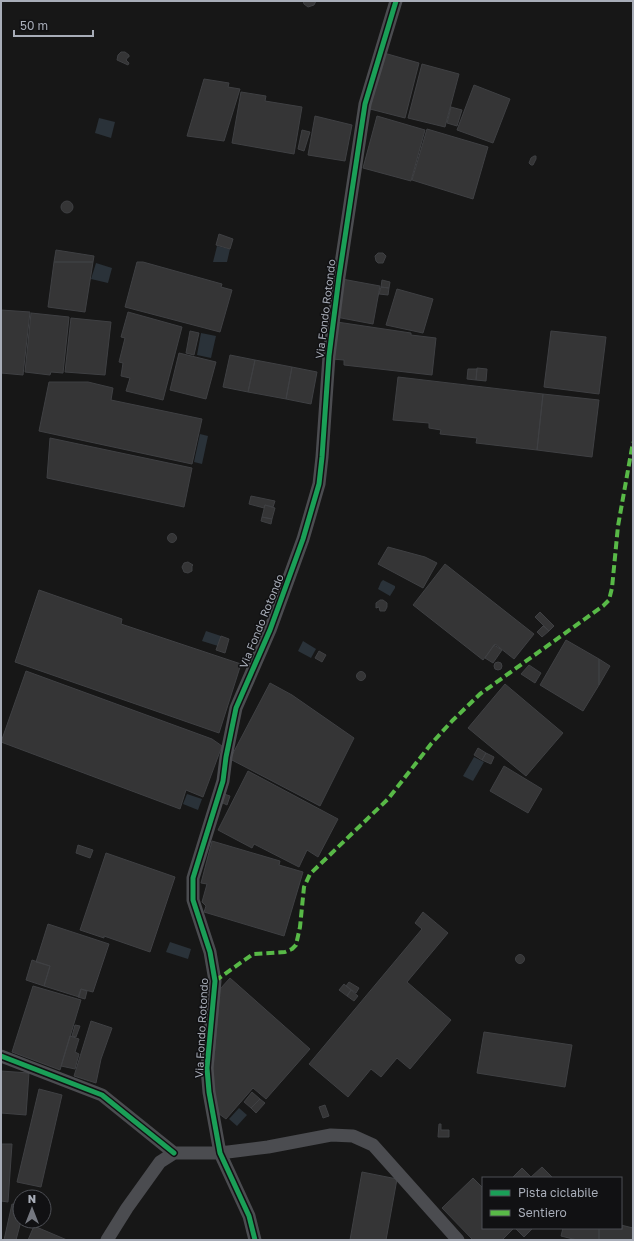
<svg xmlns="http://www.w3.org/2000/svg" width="634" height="1241" viewBox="0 0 634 1241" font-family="'Golos Text',sans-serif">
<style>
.water{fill:#2a3239}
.building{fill:#353536;stroke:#3f4043}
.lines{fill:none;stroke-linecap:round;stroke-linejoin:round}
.minor{stroke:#4b4c50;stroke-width:13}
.quiet{stroke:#58b947;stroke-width:4;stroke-dasharray:8 4;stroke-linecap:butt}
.cycleway-casing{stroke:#111113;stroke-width:8}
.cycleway{stroke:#1a9f57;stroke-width:5}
.labels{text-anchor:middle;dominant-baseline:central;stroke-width:3;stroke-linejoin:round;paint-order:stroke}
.street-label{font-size:11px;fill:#a8adb8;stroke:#111113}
</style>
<rect width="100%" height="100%" fill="#171717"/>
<path class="water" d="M99,118L115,122L111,138L95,133Z
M217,246L230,249L227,262H213Z
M96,263L112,268L108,283L91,279Z
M201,333L216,336L211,358L197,355Z
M200,434L208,436L202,464L194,462Z
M383,580L395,586V588L390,596L378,589L381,582Z
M206,631L221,636L218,646L202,641Z
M303,641L316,649L311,658L298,651Z
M474,757L484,762L473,781L463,776Z
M187,794L202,799L198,810L183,804Z
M170,942L191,949L188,959L166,952Z
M239,1108L247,1115L237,1126L229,1119Z"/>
<path class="building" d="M303,1H316L314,5L308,7L304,4Z
M121,52H125L129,55V57H128L126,60L129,63L128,65L117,60L118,55Z
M384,53L419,63L405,118L370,109Z
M422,64L459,74L445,127L408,118Z
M204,79L229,83L228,87L240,89L224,141L187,136Z
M474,85L510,99L493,143L457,130Z
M241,92L266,96L265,101L302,107L294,154L232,143Z
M451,107L462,110L457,126L447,123Z
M315,116L352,125L345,161L308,155Z
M377,116L425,130L411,181L363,168Z
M427,129L488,147L473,199L412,180Z
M302,130L310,132L304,151L298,149Z
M534,156H536V159L533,165H531L529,163L531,158Z
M61 207a6 6 0 1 1 12 0a6 6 0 1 1-12 0Z
M219,234L233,239L230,249L216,245Z
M56,250L94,256L93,262H54Z
M378,253H383L386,256L383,263H378L376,261L375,256Z
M54,262H93L85,312L48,307Z
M137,262H143L222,284L221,287L232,290L220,332L125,307Z
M342,279L380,286L373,324L336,317Z
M382,280L390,282L389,288L381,287Z
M381,287L389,288L388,295L379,294Z
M397,289L433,299L423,333L386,325Z
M1,310L30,312L23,375L1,373Z
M128,312L182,327L163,400L126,391L130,378L121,376L123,363L119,362L125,338L121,337Z
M31,313L69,317L63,373L51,372L50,375L25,372Z
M71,318L111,322L105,375L65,372Z
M337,322L411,333V335L436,338L432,375L344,365V360L332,359Z
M190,331L199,333L194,355L186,353Z
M551,331L606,337L599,394L544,387Z
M179,353L216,362L206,399L170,390Z
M230,355L255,360L248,392L223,387Z
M255,360L292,367L286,399L248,392Z
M292,367L317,372L311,404L286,399Z
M477,368L487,369L486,381L476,380Z
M468,369H477L476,380L467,379Z
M398,377L543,394L537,450L476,443L477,438L440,434L441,430L429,428V423L393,420Z
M49,382H88L113,388L111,400L202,419L192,464L39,431Z
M543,394L599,400L592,457L537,450Z
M50,438L192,468L184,507L47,478Z
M251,496L275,501L273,507L265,505L264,508L249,504Z
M265,505L275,508L272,519L262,517Z
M262,517L272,519L271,524L261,521Z
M167.5 538a4.5 4.5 0 1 1 9 0a4.5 4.5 0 1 1-9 0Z
M388,547L425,557L437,563L423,588L378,564Z
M188,562L193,565L192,566V571L188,573L184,572L182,567L184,563Z
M445,564L534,634L514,659L495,644L483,660L413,605Z
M39,590L122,619L121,624L241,664L219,733L15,662Z
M380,600H383L387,603V607L385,611H380L379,607L376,608V603Z
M540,612L554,626L549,631L535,617Z
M543,626L549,631L542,637L537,632Z
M221,636L229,639L225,653L216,650Z
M566,640L599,659V685L583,711L540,685Z
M494,645L502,650L493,663L485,658Z
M319,651L326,655L322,662L315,658Z
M599,659L610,666L599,685Z
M494 666a4 4 0 1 1 8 0a4 4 0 1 1-8 0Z
M529,665L541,673L535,683L521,674Z
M26,671L212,739L222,746L203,797L186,790L180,809L1,742Z
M356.5 676a4.5 4.5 0 1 1 9 0a4.5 4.5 0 1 1-9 0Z
M270,683L292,695L354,738L320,806L230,759Z
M505,684L563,733L526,776L468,728Z
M478,748L486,753L482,760L474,755Z
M486,753L494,757L491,764L482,760Z
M504,766L542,789L528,813L490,791Z
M248,771L338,819L318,857L307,850L299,867L254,844L252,848L218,830Z
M224,794L230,796L227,805L221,802Z
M212,841L280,861L279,865L303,872L284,936L204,912L206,906L202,902L207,884L201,883Z
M78,845L93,850L90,858L76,853Z
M106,853L175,877L150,952L104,936V938L80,930Z
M423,912L448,933L407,982L451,1020L410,1069L397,1058L381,1077L371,1069L348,1097L309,1064L422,929L415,923Z
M48,924L109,944L93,992L81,989L79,997L44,986L50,966L36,962Z
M515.5 959a4.5 4.5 0 1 1 9 0a4.5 4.5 0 1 1-9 0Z
M32,960L50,966L44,986L26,980Z
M230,978L310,1049L266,1099L253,1088L226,1119L215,1111L212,1082L220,989Z
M349,982L359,988L356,993L346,986Z
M344,984L351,990L347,996L339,990Z
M33,986L81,1000L60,1070L12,1052Z
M81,989L87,991L85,999L78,997Z
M351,990L358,996L354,1001L347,996Z
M91,1021L112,1028L101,1059L96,1083L74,1076Z
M75,1025L80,1026L76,1037L72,1036Z
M484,1032L572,1045L565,1087L477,1073Z
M70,1036L79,1039L75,1052L79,1054L75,1069L61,1066Z
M1,1071L29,1073L26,1115L1,1113Z
M39,1089L62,1095L41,1187L17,1182Z
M252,1092L260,1099L251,1108L244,1102Z
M260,1099L265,1103L256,1113L251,1108Z
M325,1105L329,1116L323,1118L319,1107Z
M439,1124H441V1130H449V1137H438Z
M1,1144H12L8,1202L1,1201Z
M542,1167L553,1178H512L522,1168L531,1177Z
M362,1172L397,1179L386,1240H350Z
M473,1178L482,1187L483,1186V1228H514L502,1240H473L442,1208Z
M12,1204L20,1206L21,1221L16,1240H4Z
M621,1225L633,1228V1240H599V1228H621Z
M34,1226L67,1240H28Z
M515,1228H533L524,1237Z
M563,1228H599V1240H577L561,1236Z"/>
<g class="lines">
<path class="minor" d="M1,1056L102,1095L174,1153
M107,1240L127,1208L160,1162L174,1153H220L268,1147L331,1135L353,1136L373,1145L458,1240
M255,1240L249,1216L220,1153L209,1092L207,1068L215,981L210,952L193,900V878L223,781L226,757L236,708L270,630L303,539L319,484L322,457L329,356L339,277L365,104L396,1"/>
<path class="quiet" d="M215,981L253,954L285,952L292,949L296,945L300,927L304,887L310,874L388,799L431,744L452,721L480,694L603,606L609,600L612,588L618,526L633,442"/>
<defs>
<path id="cycleway" d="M1,1056L102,1095L174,1153
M255,1240L249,1216L220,1153L209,1092L207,1068L215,981L210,952L193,900V878L223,781L226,757L236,708L270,630L303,539L319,484L322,457L329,356L339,277L365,104L396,1"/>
</defs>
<use href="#cycleway" class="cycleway-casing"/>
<use href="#cycleway" class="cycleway"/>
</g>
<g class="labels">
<g class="street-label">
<text transform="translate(325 309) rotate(-83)">Via Fondo Rotondo</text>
<text transform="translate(261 621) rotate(-68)">Via Fondo Rotondo</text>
<text transform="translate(201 1028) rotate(-87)">Via Fondo Rotondo</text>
</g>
</g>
<rect width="634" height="1241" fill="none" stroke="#a8adb8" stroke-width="4"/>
<rect x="482" y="1177" width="140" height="52" fill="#111113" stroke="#4d4f55"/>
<rect x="490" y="1190" width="20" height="6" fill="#1a9f57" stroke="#4d4f55"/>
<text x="518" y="1197" font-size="12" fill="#a8adb8">Pista ciclabile</text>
<rect x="490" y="1210" width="20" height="6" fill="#58b947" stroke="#4d4f55"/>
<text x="518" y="1217" font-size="12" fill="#a8adb8">Sentiero</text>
<g transform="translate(32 1209)"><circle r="19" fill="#111113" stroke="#4d4f55"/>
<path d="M0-3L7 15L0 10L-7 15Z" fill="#757880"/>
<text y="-6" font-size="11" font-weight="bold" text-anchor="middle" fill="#a8adb8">N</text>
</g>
<path d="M14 30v6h79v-6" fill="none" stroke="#a8adb8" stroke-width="2"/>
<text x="20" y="30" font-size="12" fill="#a8adb8" stroke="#111113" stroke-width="3" paint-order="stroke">50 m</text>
</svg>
